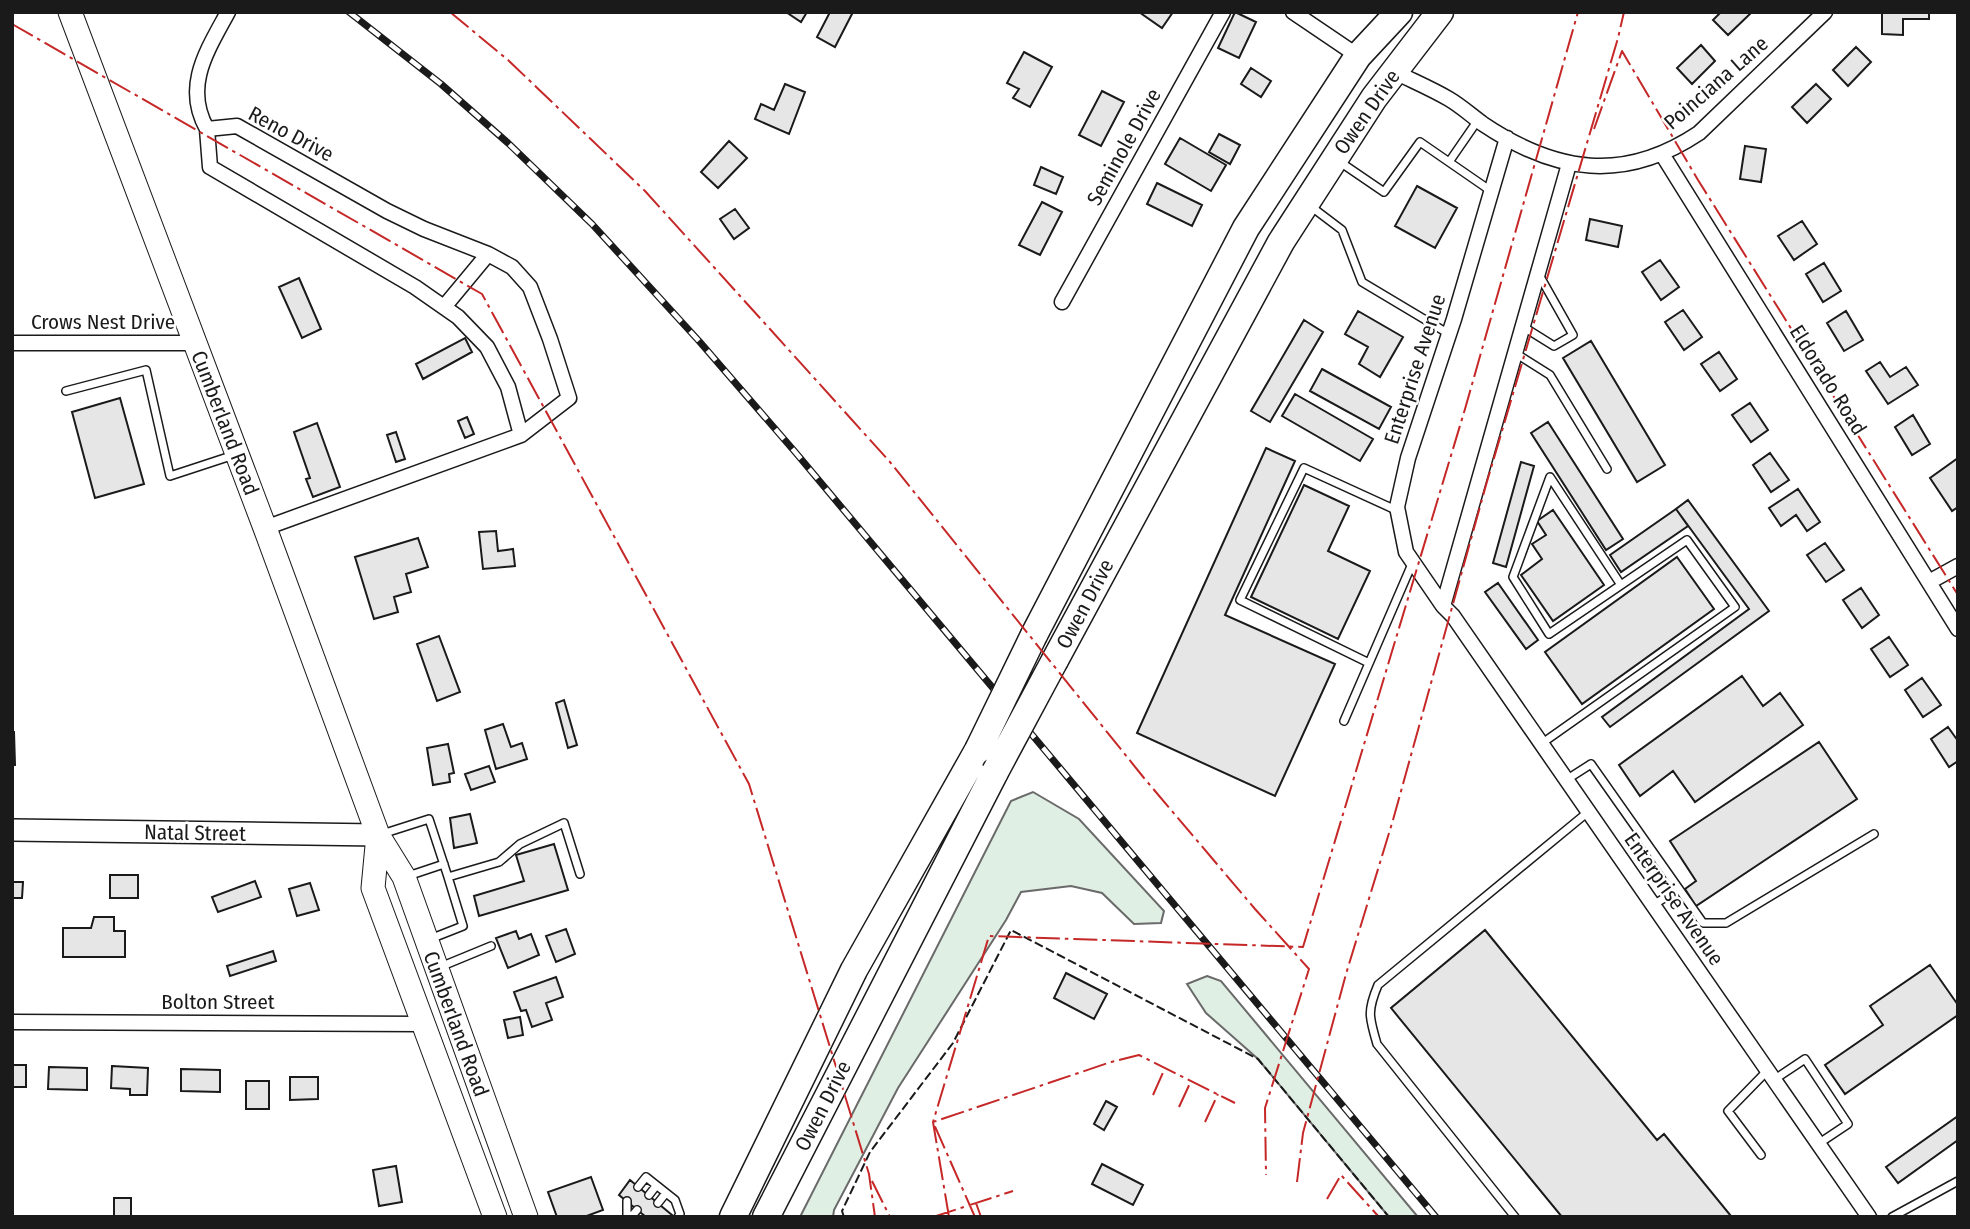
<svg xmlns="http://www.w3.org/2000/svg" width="1970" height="1229" viewBox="0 0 1970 1229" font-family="'Fira Sans Condensed',sans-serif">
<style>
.green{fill:#e0efe3;stroke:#6a6a6a;stroke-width:2}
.building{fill:#e6e6e6;stroke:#1a1a1a;stroke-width:2}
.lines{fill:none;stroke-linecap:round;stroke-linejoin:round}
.lane-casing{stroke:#1a1a1a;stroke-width:10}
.street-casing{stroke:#1a1a1a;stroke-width:17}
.secondary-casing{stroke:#1a1a1a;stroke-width:24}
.primary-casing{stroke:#1a1a1a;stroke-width:25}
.highway-casing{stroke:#1a1a1a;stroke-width:29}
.lane{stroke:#fff;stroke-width:7}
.street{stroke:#fff;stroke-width:14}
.secondary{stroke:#fff;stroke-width:21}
.primary{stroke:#fff;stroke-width:23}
.highway{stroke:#fff;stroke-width:26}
.rail-casing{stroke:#1a1a1a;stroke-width:7}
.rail{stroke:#fff;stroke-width:4.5;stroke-dasharray:13;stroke-linecap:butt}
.highway-bridge-casing{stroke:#1a1a1a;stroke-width:29;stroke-linecap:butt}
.highway-bridge{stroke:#fff;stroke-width:26}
.fence{stroke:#1a1a1a;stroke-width:2;stroke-dasharray:9 3.5;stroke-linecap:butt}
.power{stroke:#c62828;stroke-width:2;stroke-dasharray:24 5 3.5 5;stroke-linecap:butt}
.labels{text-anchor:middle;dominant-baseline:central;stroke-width:5;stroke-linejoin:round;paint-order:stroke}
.street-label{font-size:21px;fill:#1a1a1a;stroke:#fff}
</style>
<rect width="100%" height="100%" fill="#fff"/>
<path class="green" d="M1033,792L1079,819L1164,911L1161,923L1134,924L1102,893L1071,886L1021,892L1006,920L898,1088L834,1210L833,1217H800L1011,801Z
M1207,976L1221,981L1418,1217H1389L1258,1059L1206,1013L1187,984Z"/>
<path class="building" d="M786,12H807L801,22Z
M830,12H853L835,47L817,37Z
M1139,12H1173L1162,28Z
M1235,12L1256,22L1239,58L1218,48Z
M1721,12H1752L1728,35L1713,20Z
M1882,12H1929V19H1903V35L1882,34Z
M1701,45L1715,61L1692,84L1677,68Z
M1856,47L1871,62L1848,86L1833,70Z
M1024,52L1052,67L1030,107L1013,98L1019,89L1007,83Z
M1251,68L1271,81L1261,97L1241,84Z
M785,84L805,92L789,134L755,119L761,104L774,110Z
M1816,84L1831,99L1807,123L1792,107Z
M1102,91L1124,102L1101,146L1079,135Z
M1219,134L1240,145L1230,164L1209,152Z
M1180,138L1226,165L1211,191L1165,164Z
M729,141L747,158L718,188L701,172Z
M1745,146L1766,149L1761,182L1740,179Z
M1041,167L1063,177L1056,194L1034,185Z
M1157,183L1202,205L1192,226L1147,204Z
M1417,186L1457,208L1435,248L1395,226Z
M1042,202L1062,212L1040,255L1019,245Z
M735,209L749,228L734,239L720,219Z
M1590,219L1622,226L1618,247L1586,240Z
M1802,221L1817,244L1794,260L1778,236Z
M1660,260L1679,287L1661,300L1642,272Z
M1824,263L1841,291L1823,302L1806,274Z
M299,278L321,329L302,338L279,287Z
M1683,310L1702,337L1684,350L1665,322Z
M1358,311L1403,337L1380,377L1359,364L1368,347L1345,334Z
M1846,311L1863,340L1844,351L1827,323Z
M1304,320L1323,332L1270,422L1251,411Z
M465,338L472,352L423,379L416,364Z
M1591,341L1665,465L1637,482L1563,358Z
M1719,352L1737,379L1720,391L1701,364Z
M1880,362L1890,377L1906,367L1918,385L1888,404L1866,371Z
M1322,369L1391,407L1379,429L1310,391Z
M1295,394L1373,439L1360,461L1282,416Z
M120,398L144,484L95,498L72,412Z
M1750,403L1768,430L1751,442L1732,415Z
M1913,415L1930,444L1912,455L1895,427Z
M467,417L474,434L465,438L458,421Z
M1548,422L1623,539L1606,550L1531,433Z
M317,423L340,487L313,497L306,479L310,478L294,432Z
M396,432L405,459L396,462L387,435Z
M1266,448L1295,461L1225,615L1335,664L1275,796L1137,733Z
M1770,453L1789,480L1771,492L1753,465Z
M1958,458V507L1952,511L1930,478Z
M1521,462L1534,466L1506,567L1493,563Z
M1304,485L1349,506L1328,551L1370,571L1338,639L1251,597Z
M1798,489L1820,522L1807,531L1796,515L1781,526L1769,508Z
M1688,500L1769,611L1610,727L1602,717L1749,609L1676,509Z
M1676,509L1688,526L1621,572L1610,555Z
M1553,510L1604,585L1553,621L1521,575L1542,559L1532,544L1546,535L1537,521Z
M496,531L498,551L513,549L515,566L483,569L479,532Z
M418,538L428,567L406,574L411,592L394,597L398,612L374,619L355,557Z
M1825,543L1844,570L1826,582L1807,555Z
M1677,557L1714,609L1582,704L1545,652Z
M1498,583L1538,640L1526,649L1485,592Z
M1861,588L1879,615L1862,628L1843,600Z
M439,636L460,692L437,701L417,644Z
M1889,637L1908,665L1890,677L1871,649Z
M1742,676L1763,706L1780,693L1803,725L1695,802L1673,771L1640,796L1619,765Z
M1922,678L1941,705L1923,717L1905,690Z
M564,700L577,745L568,748L556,703Z
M503,724L511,747L522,743L527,759L496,769L485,730Z
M1948,727L1958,741V761L1949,767L1931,739Z
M12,732H14L15,765H12Z
M1819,742L1857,799L1696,906L1685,889L1696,881L1670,841Z
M448,744L454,773L449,774L450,782L433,785L427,748Z
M489,766L495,782L471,790L465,774Z
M470,814L477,843L454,848L450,818Z
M554,844L568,890L479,916L474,896L524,881L516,855Z
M110,875H138V898H110Z
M255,881L261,897L218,912L212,897Z
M12,882H23L22,898H12Z
M310,883L319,910L297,916L289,889Z
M94,917H114V931H125V957H63V928H91Z
M566,929L575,954L556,962L546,936Z
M1485,930L1657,1140L1664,1134L1731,1216L1562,1217L1391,1008Z
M516,931L519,939L531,934L539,955L508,968L496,938Z
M273,951L276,961L230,976L227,966Z
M1930,965L1958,1005V1015L1845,1094L1825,1065L1883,1025L1870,1006Z
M1066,973L1107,994L1094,1019L1054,998Z
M556,977L563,997L546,1003L552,1020L532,1027L526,1010L521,1011L514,992Z
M520,1017L523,1035L508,1038L504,1020Z
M12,1065H26V1087H12Z
M112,1066L148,1068L147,1095H130V1089L111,1088Z
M49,1067L87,1068V1090L48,1089Z
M181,1069L220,1070V1092L181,1091Z
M290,1077H318V1099L290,1100Z
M246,1081H269V1109H246Z
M1106,1101L1117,1107L1104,1130L1094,1124Z
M1958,1116V1140L1898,1183L1886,1167Z
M1102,1164L1143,1185L1133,1205L1092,1184Z
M396,1166L402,1202L379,1206L373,1170Z
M591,1177L603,1210L584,1217H557L548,1192Z
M630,1180L672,1215L671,1217H646L619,1195Z
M114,1198H131V1217H114Z"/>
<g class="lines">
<defs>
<path id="lane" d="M1340,162L1384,192L1420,142L1491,191
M1449,162L1478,120
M1309,205L1342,230L1362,282L1449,334
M1522,326L1554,346L1573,335L1538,273
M1515,353L1550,375L1607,469
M66,391L146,370L170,476L234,455
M1369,663L1240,600L1304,468L1398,511
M1344,721L1412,564
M1541,744L1735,607L1687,540L1549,634L1513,577L1550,477L1621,585
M1566,780L1591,764L1703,923H1726L1874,834
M382,834L429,819L448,877
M408,876L444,864
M1653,905L1679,889
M430,939L463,926L448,877L499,862L520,844L564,823L580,874
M440,967L491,946
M1775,1079L1805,1059L1848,1124L1818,1144
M1761,1155L1728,1111L1767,1071
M638,1187L646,1177L675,1200L680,1214L678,1217
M649,1195L656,1186
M627,1201V1217
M658,1203L666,1193
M631,1217L637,1210
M1515,1217L1377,1044C1369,1017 1367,1011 1378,985L1588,812
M1892,1217L1958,1181"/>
<path id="street" d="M1293,12L1358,56
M1395,72C1413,81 1432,89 1449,99C1461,106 1472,116 1483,124C1556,173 1624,183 1699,133L1825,12
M207,129C183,86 207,51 228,12
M1662,154L1958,629
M1569,164L1443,606L1453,616L1869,1217
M1062,302L1223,12
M444,307L488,254
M12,343H194
M265,528L521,435L569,398L550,339L530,287L512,267L488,254L424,229L387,211L237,126L207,129L210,167L415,287L458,317L487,347L508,387L521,435
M1929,582L1958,566
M1443,606L1406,552L1397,507L1408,458L1454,319L1507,138
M12,1022L424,1024"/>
<path id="secondary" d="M12,830L378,835"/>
<path id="primary" d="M70,12L265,528L378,835L404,877L526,1217
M378,835L373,888L495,1217"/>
<path id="highway" d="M1034,635L1246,228L1358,56L1399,12
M1055,660L1281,242L1374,98L1440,12
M733,1217L854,970L978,750
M766,1217L995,772"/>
</defs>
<use href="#lane" class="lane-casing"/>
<use href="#street" class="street-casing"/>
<use href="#secondary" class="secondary-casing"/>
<use href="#primary" class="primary-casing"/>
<use href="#highway" class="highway-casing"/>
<use href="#lane" class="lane"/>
<use href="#street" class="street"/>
<use href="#secondary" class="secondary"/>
<use href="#primary" class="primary"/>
<use href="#highway" class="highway"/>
<defs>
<path id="rail" d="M349,12L441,84L508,143L592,224L699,341L796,453L1436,1217"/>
</defs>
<use href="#rail" class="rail-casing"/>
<use href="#rail" class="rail"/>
<defs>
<path id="highway-bridge" d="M978,750L1034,635
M995,772L1055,660"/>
</defs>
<use href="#highway-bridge" class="highway-bridge-casing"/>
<use href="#highway-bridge" class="highway-bridge"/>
<path class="fence" d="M844,1217L842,1211L870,1152L953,1043L1011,930L1258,1059L1389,1217"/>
<path class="power" d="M450,12L508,60L645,191L769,328L890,462L1144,778L1255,909L1309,969L1265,1108L1266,1175
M12,24L482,294L749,784L869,1174L875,1217
M1594,129L1622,51L1698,180L1958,595
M1153,1095L1165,1068
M1179,1107L1191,1081
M1205,1122L1218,1094
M872,1181L890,1217
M1297,1182L1303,1133L1346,974L1393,820L1486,485L1618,38L1624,12
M1327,1199L1341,1175L1379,1217
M976,1203L981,1217
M933,1217L1013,1191
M949,1217L933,1122L989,936L1303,947L1465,409L1578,12
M975,1217L933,1122L1111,1062L1139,1055L1235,1103"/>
</g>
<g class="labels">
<g class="street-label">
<text transform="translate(1716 83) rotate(-41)">Poinciana Lane</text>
<text transform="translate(1367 112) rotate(-55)">Owen Drive</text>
<text transform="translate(291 134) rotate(28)">Reno Drive</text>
<text transform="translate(1124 147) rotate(-61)">Seminole Drive</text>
<text x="103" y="322">Crows Nest Drive</text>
<text transform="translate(1415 369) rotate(-72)">Enterprise Avenue</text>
<text transform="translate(1828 380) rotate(58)">Eldorado Road</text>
<text transform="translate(225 423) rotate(69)">Cumberland Road</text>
<text transform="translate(1085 604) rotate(-62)">Owen Drive</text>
<text transform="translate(195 833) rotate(1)">Natal Street</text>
<text transform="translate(1674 899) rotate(55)">Enterprise Avenue</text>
<text x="218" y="1002">Bolton Street</text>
<text transform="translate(456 1024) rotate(70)">Cumberland Road</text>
<text transform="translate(823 1106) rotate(-63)">Owen Drive</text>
</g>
</g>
<rect width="1970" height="1229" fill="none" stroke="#1a1a1a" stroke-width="28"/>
</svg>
